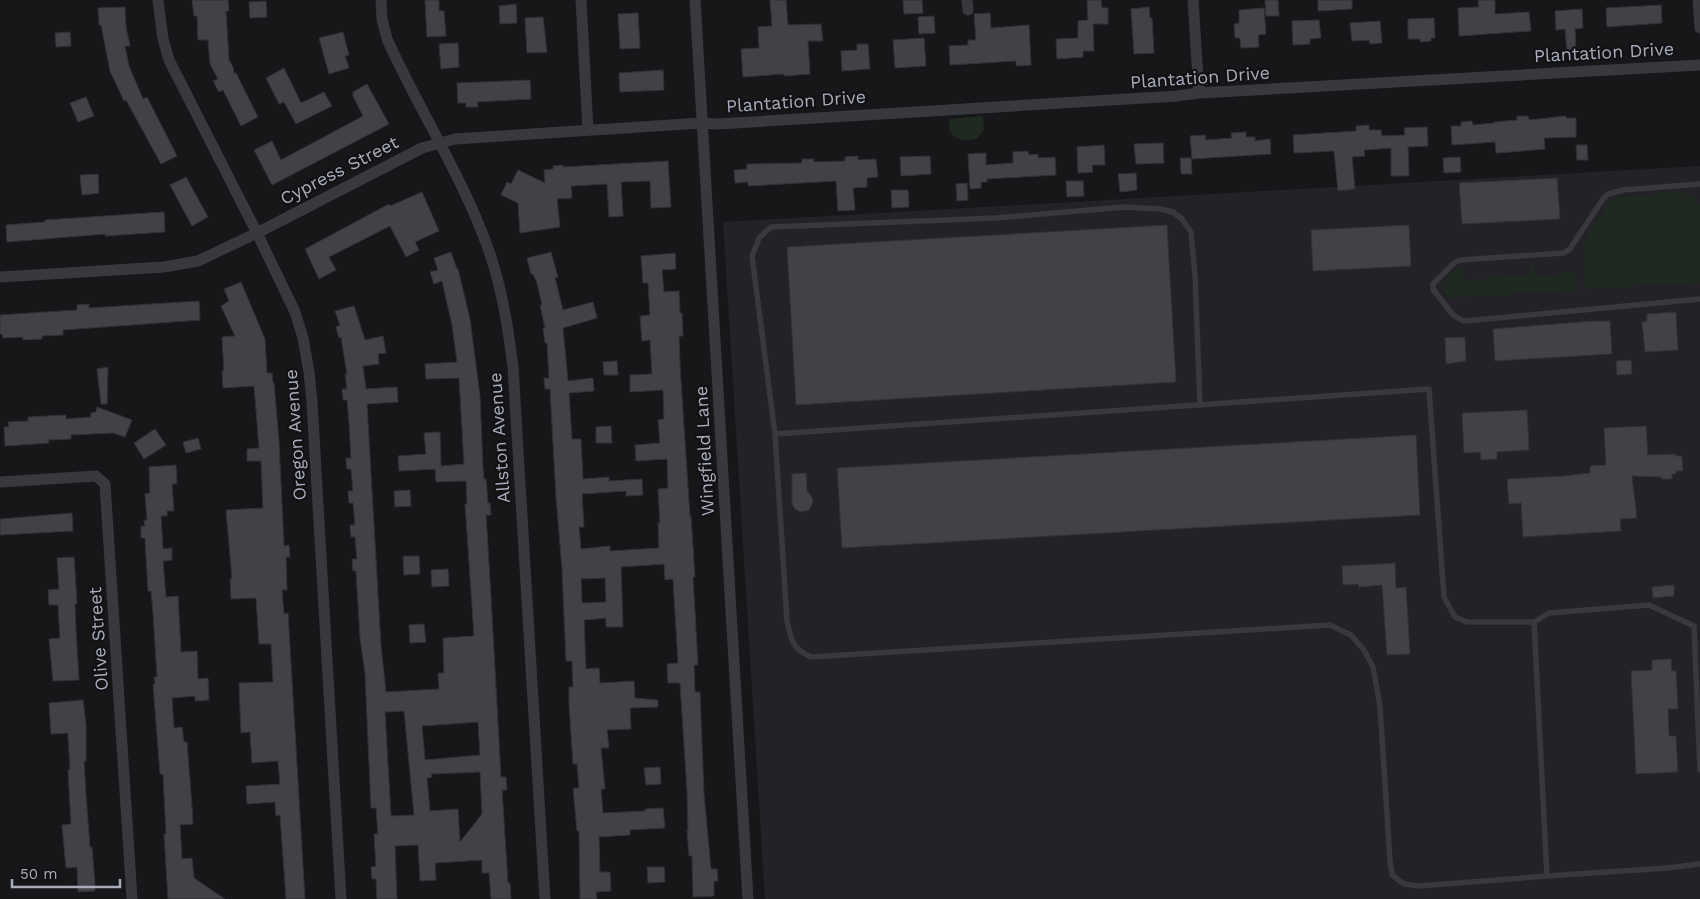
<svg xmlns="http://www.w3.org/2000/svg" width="1700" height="899" viewBox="0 0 1700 899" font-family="'Work Sans',sans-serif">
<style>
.built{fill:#232327}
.green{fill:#1f2821}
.building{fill:#414146;stroke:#323136;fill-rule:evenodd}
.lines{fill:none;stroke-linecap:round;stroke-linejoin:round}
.service{stroke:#38383f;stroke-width:5.5}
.minor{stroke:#38383f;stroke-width:11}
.labels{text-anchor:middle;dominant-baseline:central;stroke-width:4.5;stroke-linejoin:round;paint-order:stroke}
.street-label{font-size:18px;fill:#a9acba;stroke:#121214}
</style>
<rect width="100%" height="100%" fill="#171719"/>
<path class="built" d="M1700,166V899H765L723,222Z"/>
<path class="green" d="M983,116L984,129L978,138C963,144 944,137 950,119Z
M1673,192C1685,193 1694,195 1700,207V282L1585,289L1584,244L1589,232L1609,203L1620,197Z
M1532,264H1535L1536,275L1576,273L1577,290L1449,298L1439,287L1452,273L1460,267L1463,269L1464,280L1531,275L1530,265Z"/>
<path class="building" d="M192,0H228L229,11H226L229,60L233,67L234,73H236L258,117L241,126L223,90L219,92L213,81L218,79L210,64L208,40H198L197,16H194Z
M425,0H439V11H444L446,36L427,37Z
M770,0H786L788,25L821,24L823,41H808L810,74L784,76V74L743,77L741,49L759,48L758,27L772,26Z
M903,0H922L923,13L904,14Z
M1087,0H1101L1102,8H1108V24H1093L1094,51H1083V57L1057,59L1056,39L1078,38V21L1088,20Z
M1265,0H1278L1279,16H1266Z
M1318,0H1352V9L1318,11Z
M1478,0H1495V14L1529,12L1531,31L1459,36L1458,8L1479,7Z
M266,1L267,17L250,18L249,2Z
M516,4L517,23L500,24L499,6Z
M1661,5L1662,23L1607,27L1606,8Z
M125,7L126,27L130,46H125L129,66L143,99L147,97L177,156L161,164L126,100L124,101L110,71L101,25H99L98,8Z
M1149,7L1150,18H1152L1154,53L1134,54L1131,9Z
M1264,8L1266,34L1258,35L1259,47L1241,48L1240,38H1235L1234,24L1239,23V10Z
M1582,9L1583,28L1575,29L1576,51L1567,52L1565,29L1556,30L1555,11Z
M638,13L640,48L620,49L618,14Z
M990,13L991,28L1029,25L1031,65L1016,66V61L950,65L949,46L968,45V40H976L974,14Z
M934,16L935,33L919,34L918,17Z
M543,17L547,52L527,53L525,18Z
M1434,18L1435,38H1431V41L1420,42V39H1408V19Z
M1319,20L1321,38L1310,39V44L1293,45L1292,21Z
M1380,21L1382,43L1370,44L1369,40L1352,41L1350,23Z
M70,32L71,46L56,47L55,33Z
M343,32L349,55L345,56L349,68L329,74L319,38Z
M924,38L926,66L895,68L893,40Z
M458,43L459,67L441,69L439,44Z
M857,44H868L870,69L842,71L841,51L857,50Z
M284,68L301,103L324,92L332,106L296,124L284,102L279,104L266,78Z
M663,70L664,90L620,92L619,73Z
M530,80L531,99L477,102L478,107H466V103H458L457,83Z
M367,84L389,124L272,185L254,150L272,141L281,160L363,116L353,96V92Z
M86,97L94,116L78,122L70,103Z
M1517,116H1528L1529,120L1566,116V118H1576V137L1544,138L1545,149L1511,152L1496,153L1495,142L1452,145L1451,126H1461V122L1472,121L1473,125L1494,123V122L1517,120Z
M1369,125V130H1381L1382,136L1405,135L1404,128L1427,127L1428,146L1408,147L1409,176H1391V148L1364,150L1365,156L1352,157L1355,189L1338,191L1334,151L1294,153L1293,135L1356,131V126Z
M1246,132V137H1255V141L1270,139L1271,154L1192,159L1190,136L1205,135L1206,140L1232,138L1231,133Z
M1163,143L1164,163L1136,164L1134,144Z
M1104,145L1105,165H1092L1093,172L1078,173L1077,147Z
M1576,145H1587L1588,160H1577Z
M1028,151L1029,155L1038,154V158L1055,157L1056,175L987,179V182H981V188L970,189L968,154L986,153V165L1013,163V152Z
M858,156V160L876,159L878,177L867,178V187L853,188L855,210L838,211L836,181L748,186V182L735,183L734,170L747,169V164L802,163V159H814V162L845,161V157Z
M930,156L931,174L901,176L900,157Z
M1460,157L1461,172L1444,173L1443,158Z
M1180,158H1191L1192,174H1181Z
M668,161L671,207L651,208L650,181L621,182L623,216L609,217L607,184L571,186L572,198L557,199L560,227L520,233L518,203L501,195L507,182L511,184L518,170L545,183L544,170L553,169V166L563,165V167Z
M1136,173L1137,190L1120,192L1118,174Z
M98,174L99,193L82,195L80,175Z
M186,177L208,217L192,226L170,185Z
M1557,178L1560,219L1462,224L1459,183Z
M1066,181H1083L1084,196L1067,197Z
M967,183L968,200L957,201L956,184Z
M891,190H908L909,207L892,208Z
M422,192L439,231L415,242L419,250L406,257L390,226L329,257L336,270L319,279L305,249L389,204L390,206Z
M164,212L165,232L105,236V234L7,242L6,225L45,222V220Z
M1167,225L1176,382L796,405L787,247Z
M1409,225L1411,266L1313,271L1311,230Z
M451,252L457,269H458L470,319L480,396L483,468L484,479H486L488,503H490L491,515H486L491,597L501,777H506L507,790H502L508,883H510L511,899H491L489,873H482V860L435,863L436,880L420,881L418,845L395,846L397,899H377L376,879H372L371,867L376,866L374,834H378L376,808H371L365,673L360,638L356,571H353L352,559H357L355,537H351L350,525H355L353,503H349L348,491H353L351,469H347L346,458H351L349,423L347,400H343L342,389H347L345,374H347L341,337L339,338L336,327L340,325L335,311L354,306L365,340L383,336L386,353L378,354L379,364L363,366L366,389L397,387L398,402L367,404L381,646L386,692L439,689L438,673H444L443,638L474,636L465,504H467L466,481L436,482L435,469L399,471L398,456L426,454L424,433L440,432L441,466L464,464L459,378L426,379L425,364L457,362L452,325L442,281L434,284L430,272L438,270L434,258ZM404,711L414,815L391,816L385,712ZM478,722L480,755L425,760L422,726ZM480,772L482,814L460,842L458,809L430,811L427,778L432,777L431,774Z
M551,252L558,277L555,278L563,310L593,302L597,318L563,328L568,381L593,378L594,391L569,393L572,439H581L583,479L609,477V481L642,479L643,495L626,496V491L582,494L584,527H579L581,549L610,546V551L659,548L658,523H660L658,489L668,488L667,459L636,461L635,445L660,443L658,420L664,419L663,390L630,392V375L652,374L650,340L642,341L640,316L650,315L648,283H643L641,256L675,253L676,269L662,270L664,292L679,291L680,313H682L683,336H679L680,365L690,517L691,516L695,577H693L698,665H694L695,692H700L704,794L711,869H717L718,881H714V896L693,897L692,856H689L687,830H688L687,791L680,683H668L667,664L678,663L673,579L665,580L664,564L621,567L623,627H606V618L584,620L586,669L599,668L600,683L634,681L635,698L658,700V707L630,708L631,729L607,730L609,748H601L605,789H601L603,813L645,811V809L663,808L665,828L630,830V835L599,837L600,872H610L611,891L596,892L597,899H580L579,831H577L573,788H579L577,764H573L569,704V687H573L572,661H566L562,569L556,497L550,389H545L544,378H549L547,343H545L543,328H545L540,305H542L537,283L533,274H531L527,258ZM605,578L606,602L582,603L581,579Z
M241,282L265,339L267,373H272L273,383H274L279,441L284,546L289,545L290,557H286L287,590H282L284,614L288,613L305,899H286L280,815L276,816L275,802L247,804L246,786L280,784L278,761L252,763L250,732L241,733L239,683L273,682L271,644H259L256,598L231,599L230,579H232L226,510L263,508L261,461H247V449L259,448L254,386L223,388L222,371H224L222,337L235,336L221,306L229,301L224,289Z
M199,301L200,320L63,330V335L42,336V339L23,340V337L3,338L2,334H0V315L77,310V305L89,304V308Z
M1676,312L1678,350L1645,352L1642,322L1647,321V314Z
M1593,321H1610L1612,354L1495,361L1493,329Z
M1465,337L1466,361L1446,364L1445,338Z
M1631,360L1632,374L1617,375L1616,361Z
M617,361L618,375H604L603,362Z
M108,367L107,404H101L97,369Z
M97,407L132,420L125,437L113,433L71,435V439L48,440L49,443L5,446L4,427H9L8,422L28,421V417L66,415V419L91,417V413L96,412Z
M1527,410L1529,450L1497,452V459L1481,460L1480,452L1464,453L1462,413Z
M611,426L612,443H596V427Z
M1646,426L1648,455L1676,454V456H1682L1683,471H1676V474H1672V479H1661V477L1632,476L1637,518L1620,519L1621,531L1523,537L1521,503L1509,504L1507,479L1564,476L1590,473V466L1606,465L1604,428Z
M155,429L166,445L144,459L134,443Z
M1416,435L1420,515L842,548L837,468Z
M198,438L201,449L186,453L183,442Z
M176,465L177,484H172L174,511H167V516H161L163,549L172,548V560L163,561L166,597L178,596L181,652L197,651L198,679L208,678L209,700L195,701V696L172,698L174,728L182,727L184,742H187L192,806L193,824L180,825L182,859L192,858L194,878L225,899H168L164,834H166L163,774H160L153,684H155L154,677H157L153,613L151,591H148L145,538H141V526H145L144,520H147L145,494L150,493L149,467Z
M806,473L807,491L812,497L813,502L809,510L801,512L795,509L792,504V474Z
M410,490L411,506L395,507L394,491Z
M72,513L73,531L0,535V519Z
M403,556H419L420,574L404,575Z
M74,557L77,603L75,604L76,631L79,680L53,681L49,639L60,638L58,605H49L48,590L59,589L57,558Z
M1395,563L1396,588L1406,587L1410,654L1387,655L1382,585L1359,587L1358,584L1343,585L1342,566Z
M448,569L449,586L432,587L431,570Z
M1674,585V596L1653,598L1652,587Z
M424,624L426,642L410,643L409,625Z
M1671,659L1672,671H1676L1678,709H1668L1669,736H1676L1678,772L1636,774L1631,671L1652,670V660Z
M83,700L86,724V761H84L86,795L90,847H92L95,884V891L78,892L77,867L66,868L62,825L71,824L68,770L70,769L68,736V733L51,734L49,703Z
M660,767L661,784L646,785L644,768Z
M647,867H664L665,882L648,883Z"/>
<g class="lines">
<path class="service" d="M1700,184L1623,190L1608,194L1603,199L1569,250L1563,253L1460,260L1454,263L1433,284V289L1453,315L1464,321L1700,299
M1200,405L1195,275L1191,232L1182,219L1173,212L1160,209L1124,207L996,218L771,227L759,238L752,256L775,434L1429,389L1444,597L1455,617L1467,622H1534
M775,434L787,621C791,640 792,648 811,657L1330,625L1351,635L1364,650L1373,667L1380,706L1390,861L1392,875L1404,884L1419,886L1547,876
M1700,770L1694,626L1649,605L1549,613L1534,622L1547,876L1667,868L1700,864"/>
<path class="minor" d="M158,0L163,39L169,60L257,233L295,312L303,338L309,372L312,402L341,899
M381,0L382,19L387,39C419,110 463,177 489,251C502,289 508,327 513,367L545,899
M581,0L588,130
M695,0L748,899
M967,0L968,10
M1193,0L1199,93
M1698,0L1700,28
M0,277L164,267L198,261L257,233L422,148L455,139L702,123L718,124L1177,96L1199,93L1700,65
M0,482L96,476L105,484L132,899"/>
</g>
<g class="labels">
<g class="street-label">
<text transform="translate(1604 52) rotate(-3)">Plantation Drive</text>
<text transform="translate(1200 77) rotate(-4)">Plantation Drive</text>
<text transform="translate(796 101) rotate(-4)">Plantation Drive</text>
<text transform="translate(339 170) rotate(-27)">Cypress Street</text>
<text transform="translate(295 435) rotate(-94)">Oregon Avenue</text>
<text transform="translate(499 438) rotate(-94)">Allston Avenue</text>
<text transform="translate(704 451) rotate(-93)">Wingfield Lane</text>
<text transform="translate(98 639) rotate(-94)">Olive Street</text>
</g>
</g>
<path d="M12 879v8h108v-8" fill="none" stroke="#a9acba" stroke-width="2.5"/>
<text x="20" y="879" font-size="15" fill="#a9acba" stroke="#121214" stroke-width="4" paint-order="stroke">50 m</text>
</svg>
